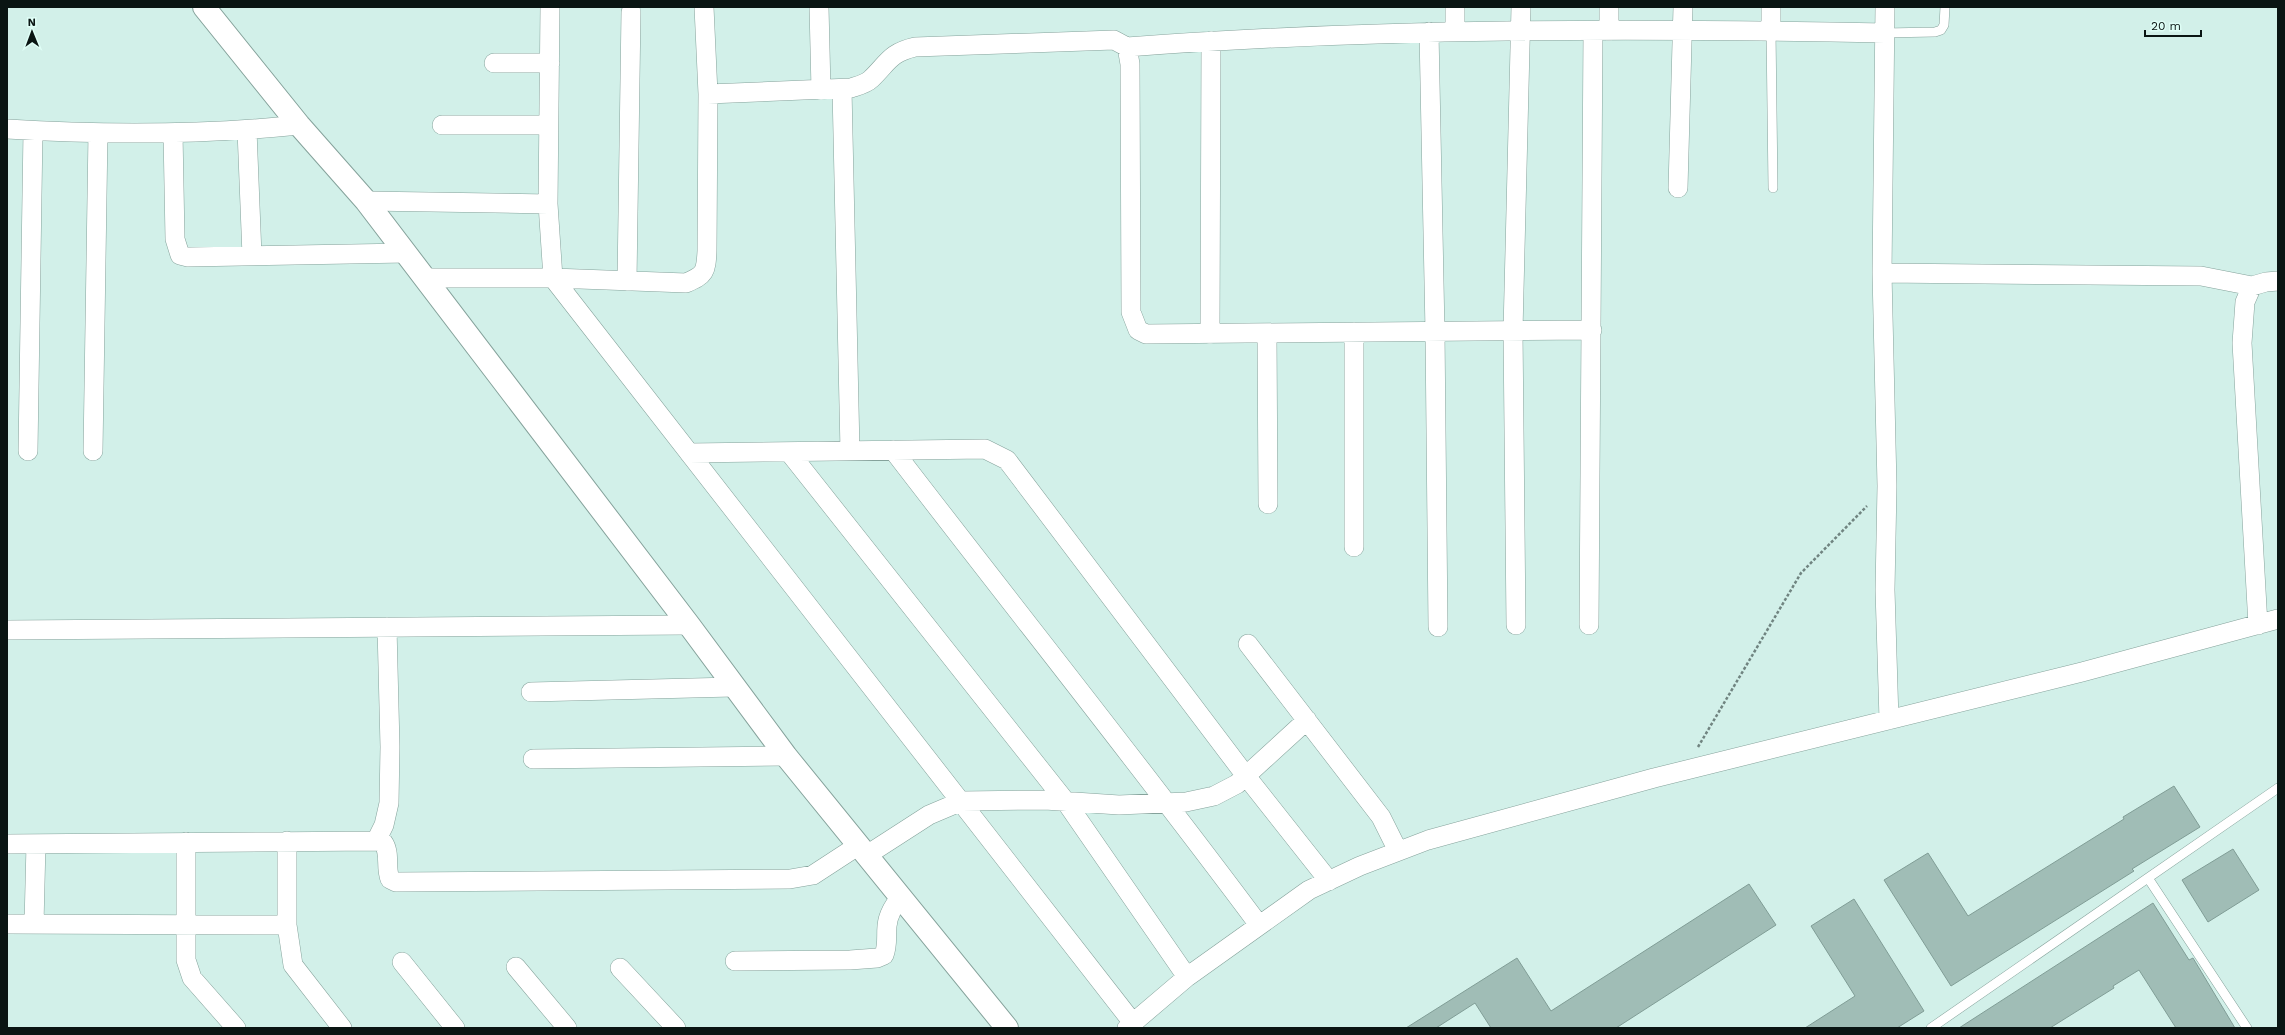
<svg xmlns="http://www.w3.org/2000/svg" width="2285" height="1035" viewBox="0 0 2285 1035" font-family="'Work Sans',sans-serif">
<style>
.building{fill:#a0bdb6;stroke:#809d96}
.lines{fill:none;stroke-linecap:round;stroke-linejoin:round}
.lane-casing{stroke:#85a29b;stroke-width:10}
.street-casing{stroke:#85a29b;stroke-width:20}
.secondary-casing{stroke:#85a29b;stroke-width:24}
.path{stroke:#708480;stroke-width:2.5;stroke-dasharray:3 2;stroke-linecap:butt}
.lane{stroke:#fff;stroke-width:9}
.street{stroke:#fff;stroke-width:19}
.secondary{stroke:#fff;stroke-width:22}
</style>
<rect width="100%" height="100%" fill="#d2f0e9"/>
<path class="building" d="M2174,786L2200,827L2132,869L2134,871L1951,986L1884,880L1928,853L1968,916L2124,819L2123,817Z
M2233,849L2259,890L2208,922L2182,880Z
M1749,884L1776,925L1616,1028H1491L1475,1003L1436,1028H1406L1517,958L1551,1011Z
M1854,899L1924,1011L1897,1028H1805L1855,996L1811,926Z
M2153,903L2189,960L2193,958L2235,1028H2176L2139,970L2113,986L2114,988L2050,1028H1959Z"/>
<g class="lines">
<defs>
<path id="lane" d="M1771,31L1773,188
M1885,33L1935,32L1941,30L1944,25L1945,7
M2148,878L2247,1028
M1931,1028L2278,788"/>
<path id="street" d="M550,7L548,204L553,278L1133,1023
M819,7L821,90
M1771,7V31
M1885,7L1882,273L1887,486L1885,590L1889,720
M1455,31V7
M1609,31V7
M1429,32L1435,332L1438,627
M1127,47C1379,28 1632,28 1885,33
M494,63H550
M842,89L850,451
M708,94L851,88C857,86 866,84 871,79C888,63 889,53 915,47L1114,40L1127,47L1130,64L1131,312L1138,330L1146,334L1592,330
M442,125H548
M7,129C104,135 202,135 299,125
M247,130L252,256
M173,133L175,239L180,255L188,257L406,253
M1678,188L1683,7
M366,201L548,204
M1882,273L2201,276L2252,286
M426,278H553L686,283C705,275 706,272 707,251L708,94L704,7
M627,281L631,12
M1267,333L1268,504
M1210,334L1211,41
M893,450C1015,609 1140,765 1259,925
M28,451L33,131
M93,451L98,133
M789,452L1066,802L1187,977
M689,453L985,449L1007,460L1246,776L1329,881
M1354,547V332
M1516,625L1513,331L1521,7
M1589,625L1593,31
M2258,625L2242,343L2245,302L2252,286L2266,282L2278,281
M7,630L689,625
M1248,644L1381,817L1398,851
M531,692L733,687
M533,759L786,756
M287,841V925L293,965L342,1028
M376,841L384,825L389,803L390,747L387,627
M186,842V960L192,978L236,1028
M7,844L376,841L383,842C391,853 385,867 390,879L396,882L790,879L813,875L859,845
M867,855L929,815L962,801L1045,800L1119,805L1186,802L1214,796L1237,784L1307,720
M7,924L287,925
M34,924L36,844
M735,961L850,960L877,958L884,955C888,945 886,936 887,926C888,914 894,906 901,896
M402,962L455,1028
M516,967L567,1028
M620,968L676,1028
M1127,1028L1187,977L1309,890L1360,866L1428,840L1654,778L2082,672L2278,619"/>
<path id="secondary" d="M204,7L299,125L366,201L689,625L786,756L1007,1028"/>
</defs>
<use href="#lane" class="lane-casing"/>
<use href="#street" class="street-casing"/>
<use href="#secondary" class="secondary-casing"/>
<path class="path" d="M1698,747L1801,573L1867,506"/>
<use href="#lane" class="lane"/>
<use href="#street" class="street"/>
<use href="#secondary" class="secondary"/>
</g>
<rect width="2285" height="1035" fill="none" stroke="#0a1513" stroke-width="16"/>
<g transform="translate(32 32) rotate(359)" stroke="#dffef6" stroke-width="3" paint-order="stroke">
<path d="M0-3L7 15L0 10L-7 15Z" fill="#0a1513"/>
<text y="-6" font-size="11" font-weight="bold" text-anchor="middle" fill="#0a1513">N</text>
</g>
<path d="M2145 30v6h56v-6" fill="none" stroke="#0a1513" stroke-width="2"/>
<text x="2151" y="30" font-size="12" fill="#0a1513" stroke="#dffef6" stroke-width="3" paint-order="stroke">20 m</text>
</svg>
